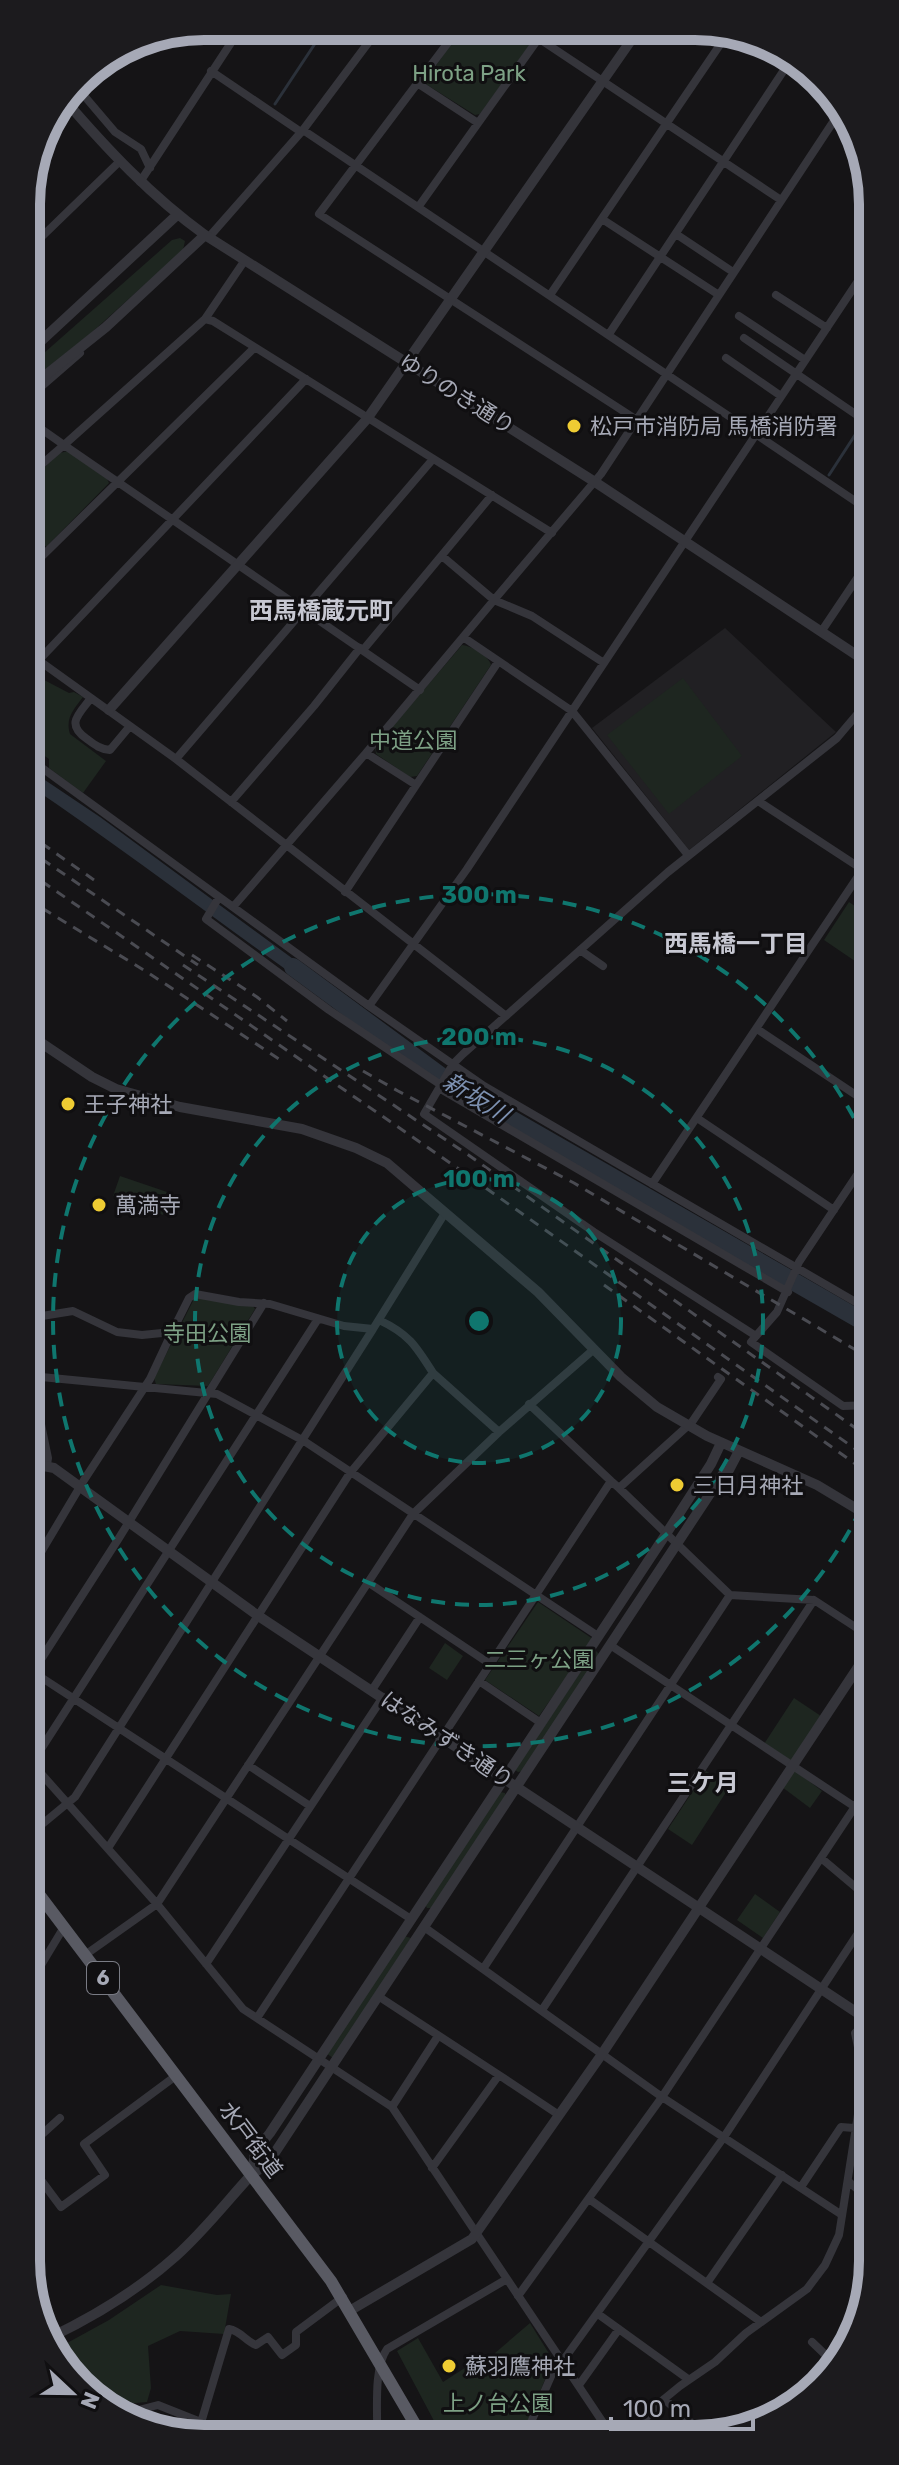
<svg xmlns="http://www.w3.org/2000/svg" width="899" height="2465" viewBox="0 0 899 2465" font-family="Rubik,'Noto Sans JP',sans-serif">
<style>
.built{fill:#212023}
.green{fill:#1e2620}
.water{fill:#2b313a}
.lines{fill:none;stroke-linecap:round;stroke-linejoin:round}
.stream{stroke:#2b313a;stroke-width:3}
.river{stroke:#2b313a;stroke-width:18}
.minor{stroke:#35353b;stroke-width:8}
.tertiary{stroke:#35353b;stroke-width:10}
.trunk{stroke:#595a63;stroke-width:12}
.rail{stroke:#4a4b52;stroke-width:3;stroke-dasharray:10 8;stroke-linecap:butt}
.ring{fill:none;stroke:#0f766e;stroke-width:4;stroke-dasharray:14 10}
.poi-dot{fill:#efcc33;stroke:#100f11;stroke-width:3}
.labels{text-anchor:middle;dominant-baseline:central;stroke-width:6;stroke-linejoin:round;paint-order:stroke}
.shield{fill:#100f11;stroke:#797b84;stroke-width:2}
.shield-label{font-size:20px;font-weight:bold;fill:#a6a9b6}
.park-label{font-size:22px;fill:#7da185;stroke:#100f11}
.street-label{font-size:22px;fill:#a6a9b6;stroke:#100f11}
.poi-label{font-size:22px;fill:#a6a9b6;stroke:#100f11;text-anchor:start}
.neighbourhood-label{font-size:24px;font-weight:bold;fill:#c7c8d2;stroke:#100f11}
.water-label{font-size:24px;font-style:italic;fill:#7d91b1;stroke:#100f11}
.rim{fill:none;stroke:#a6a9b6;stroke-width:10}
.centre{fill:#0f766e;stroke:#100f11;stroke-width:4}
.ring-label{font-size:24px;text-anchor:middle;font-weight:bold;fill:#0f766e;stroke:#100f11;stroke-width:6;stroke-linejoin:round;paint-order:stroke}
</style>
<rect width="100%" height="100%" fill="#151416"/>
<path class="built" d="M725,628L836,732L689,850L592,728Z"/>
<path class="green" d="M462,28H517L530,37L531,43L480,114L475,115L424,83Z
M180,238L185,241L183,250L91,333L27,384V368L172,240Z
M68,451L107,479L109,483L47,546H43L27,536V483L60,453Z
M462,645C472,646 489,656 491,665L417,776L410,777L376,754L375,747Z
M27,671L69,693L74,692L83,697C74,709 65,718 70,734L106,761L83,793L49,768V759L27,744Z
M683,678L742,756L669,814L607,735Z
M849,902L871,917V972L824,940Z
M120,1176L170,1193L163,1215L113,1196Z
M195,1297L253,1306L255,1309L208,1386L156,1384L154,1378Z
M538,1602L593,1639L539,1716L485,1680Z
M445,1643L463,1656L447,1680L429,1668Z
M595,1650L599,1654L523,1771L518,1772L515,1770Z
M794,1698L821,1716L791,1762L764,1744Z
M793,1769L822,1791L810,1808L782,1787Z
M706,1771L730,1786L692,1845L668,1829Z
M500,1792L505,1793L506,1797L433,1908H427L425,1904Z
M755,1894L780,1912L763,1938L737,1920Z
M404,1936L411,1938L333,2058L326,2053Z
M161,2285L217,2295L231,2294L224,2334L180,2331L148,2346L151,2388L147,2402L112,2405L78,2387L58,2348L109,2320Z
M530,2323L553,2360L522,2436H442L397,2351L418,2338L443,2382L471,2364L480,2376L498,2362L495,2353Z"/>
<path class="water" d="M27,768L100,817L315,975L306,984C213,918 122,848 27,784Z"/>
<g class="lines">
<path class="stream" d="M275,104L326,27
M829,475L870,412"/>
<path class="river" d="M293,967L457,1088L871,1326"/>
<path class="minor" d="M459,28L319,214L637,420
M523,28L781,200
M787,65L827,90
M211,71L301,132
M417,83L478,123
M75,85L115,132L141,149L150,168
M303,130L870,511
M140,182L242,26
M419,206L546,28
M602,219L719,295
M676,234L733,272
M209,237L303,130L380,27
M27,251L119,162
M550,295L730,30
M776,295L827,328
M739,316L805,360
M205,319L245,260
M609,334L790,61
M744,338L870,424
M726,358L781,396
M27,399L80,353
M27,419L64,445L27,477
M863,451L870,456
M27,541L45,553
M442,556L494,600L601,474L839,113
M27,571L254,348
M821,632L870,559
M463,637L572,711L870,263
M363,650L492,495
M27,652L176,759L506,1016
M39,660L306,379
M420,690L64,445L205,319L213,321L552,533
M91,698C79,714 65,724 87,739C95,745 100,749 110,750L130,726
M870,699L837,738L668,872L463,1054L453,1064L424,1114L594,1232L756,1336L751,1342L843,1406L871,1405
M27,757L369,1006L484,1086L871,1311
M176,759L433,459
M416,785L366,753L494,600L532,616L604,663
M758,801L871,875
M231,802L314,706L360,648
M345,892L498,662
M219,897L206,919L329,1010L441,1085
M233,907L366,753
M580,950L603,966
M369,1006L467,869L572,711L688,855
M757,1029L871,1105
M439,1088L788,1292
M697,1118L834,1210
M652,1184L871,857
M28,1316H42L73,1311L117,1332L142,1335L172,1332L189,1298L195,1294L239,1302L270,1304L344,1326L373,1329L445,1213
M379,1320C409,1334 416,1346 433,1373
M756,1336L777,1312L799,1262L871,1154
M28,1363L31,1376
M529,1404L611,1481
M47,1465L48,1458L31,1376L217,1394L304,1441L598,1636
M619,1488L730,1595L814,1600L872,1638
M28,1574L84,1480L150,1379L172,1332
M369,1583L490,1664
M730,1595L483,1969L662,2097L842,2215
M610,1645L855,1807L872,1804
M33,1672L411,1919
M29,1678L119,1538L264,1303
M479,1681L541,1723
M372,1690L420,1617
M29,1760L157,1904L243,2009L392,2107L612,2436
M32,1763L318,1319
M248,1765L310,1806
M29,1835L75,1797L373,1329
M108,1848L350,1473L433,1373L499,1432
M821,1858L872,1901
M424,1927L483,1969
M85,1955L157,1904L413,1514L499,1432L593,1350
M206,1964L383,1697
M29,1985L64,1927
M378,1996L499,2075
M542,2010L814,1600
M257,2018L611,1481L619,1488L692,1422L721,1379L718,1377
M392,2107L438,2036
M29,2146L60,2118
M29,2164L61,2207L105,2175L84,2144L177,2075
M432,2168L499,2075L559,2115
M848,2181L873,2203
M801,2187L841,2127L854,2128
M589,2199L761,2322
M29,2269L38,2281
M707,2283L782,2175
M518,2296L662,2097L872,1781
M598,2314L688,2379
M812,2342L835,2364
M562,2362L724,2137L872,1912
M579,2385L619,2329
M664,2399L705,2435
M127,2413L158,2405L236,2436
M327,2432H378
M197,2436L229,2329C241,2331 245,2341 256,2345L268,2337L282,2355L296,2345V2332L343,2297
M272,2436L276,2430
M377,2436C378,2413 373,2368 387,2349L507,2279
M525,2436L559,2358
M630,2436L658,2404L680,2386L715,2362L746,2333L807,2289L825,2265L839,2235L864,2076L855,2033L872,2016"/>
<path class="tertiary" d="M64,99C107,149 151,196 205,235L595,482L870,664
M27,354L177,215
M27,390L106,327L205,235
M109,710L367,419L639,29
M28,1034L92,1077L116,1089L180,1107L302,1129L356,1148L387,1163L538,1292L621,1377L657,1407L707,1436L817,1485L872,1518
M28,1463L54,1468L257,1615L868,2020
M252,2174L255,2152L270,2133L666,1534L711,1464L721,1443
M351,2310L472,2239L602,2054L872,1646
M51,2337C97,2315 138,2290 176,2256C204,2231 227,2201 252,2174L266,2165L272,2157L723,1474L729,1470L739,1451"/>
<path class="trunk" d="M29,1881L331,2281L422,2436"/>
<path class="rail" d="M27,833L94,880
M27,849L198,965
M27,871L456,1167L871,1460
M27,899L147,972L285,1063
M192,955L257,997L287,1021
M183,965L467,1154L871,1439
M363,1071L398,1091L574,1183L871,1359
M604,1285L871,1475"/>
</g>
<circle cx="479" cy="1321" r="142" fill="#0f766e" fill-opacity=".12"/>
<g class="ring">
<circle cx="479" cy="1321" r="142"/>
<circle cx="479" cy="1321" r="284"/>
<path d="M871 1487A426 426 0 1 1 870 1151"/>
</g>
<g class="poi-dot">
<circle cx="574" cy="426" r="8"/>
<circle cx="68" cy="1104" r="8"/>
<circle cx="99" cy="1205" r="8"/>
<circle cx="677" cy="1485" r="8"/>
<circle cx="449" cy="2366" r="8"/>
</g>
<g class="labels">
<rect class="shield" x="87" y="1962" width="32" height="32" rx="6"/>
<g class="shield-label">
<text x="103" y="1978">6</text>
</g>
<g class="park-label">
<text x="469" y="73">Hirota Park</text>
<text x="413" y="740">中道公園</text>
<text x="207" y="1333">寺田公園</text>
<text x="539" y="1659">二三ヶ公園</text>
<text x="498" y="2403">上ノ台公園</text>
</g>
<g class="street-label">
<text transform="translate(457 394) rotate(32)">ゆりのき通り</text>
<text transform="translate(447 1740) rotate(34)">はなみずき通り</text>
<text transform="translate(251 2140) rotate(53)">水戸街道</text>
</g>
<g class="poi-label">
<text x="590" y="426">松戸市消防局 馬橋消防署</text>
<text x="84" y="1104">王子神社</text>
<text x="115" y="1205">萬満寺</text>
<text x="693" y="1485">三日月神社</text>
<text x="465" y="2366">蘇羽鷹神社</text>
</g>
<g class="neighbourhood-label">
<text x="321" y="611">西馬橋蔵元町</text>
<text x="736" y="944">西馬橋一丁目</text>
<text x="703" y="1783">三ケ月</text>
</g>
<g class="water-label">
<text transform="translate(476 1098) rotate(32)">新坂川</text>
</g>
</g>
<path d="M0 0H899V2465H0ZM204 40H695A164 164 0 0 1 859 204V2261A164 164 0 0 1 695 2425H204A164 164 0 0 1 40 2261V204A164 164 0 0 1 204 40Z" fill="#1c1b1e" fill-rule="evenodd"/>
<path class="rim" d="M204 40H695A164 164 0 0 1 859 204V2261A164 164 0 0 1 695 2425H204A164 164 0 0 1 40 2261V204A164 164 0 0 1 204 40Z"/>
<circle cx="479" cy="1321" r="12" class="centre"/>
<g class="ring-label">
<text x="479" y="903">300 m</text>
<text x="479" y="1045">200 m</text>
<text x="479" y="1187">100 m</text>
</g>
<g transform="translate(72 2393) rotate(112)" stroke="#100f11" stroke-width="6" paint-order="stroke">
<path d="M0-6L14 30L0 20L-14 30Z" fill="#a6a9b6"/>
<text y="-12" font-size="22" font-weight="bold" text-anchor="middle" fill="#a6a9b6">N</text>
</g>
<path d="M611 2417v12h142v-12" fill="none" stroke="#a6a9b6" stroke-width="4"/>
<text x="623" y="2417" font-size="24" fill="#a6a9b6" stroke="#100f11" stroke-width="6" paint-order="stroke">100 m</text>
</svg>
